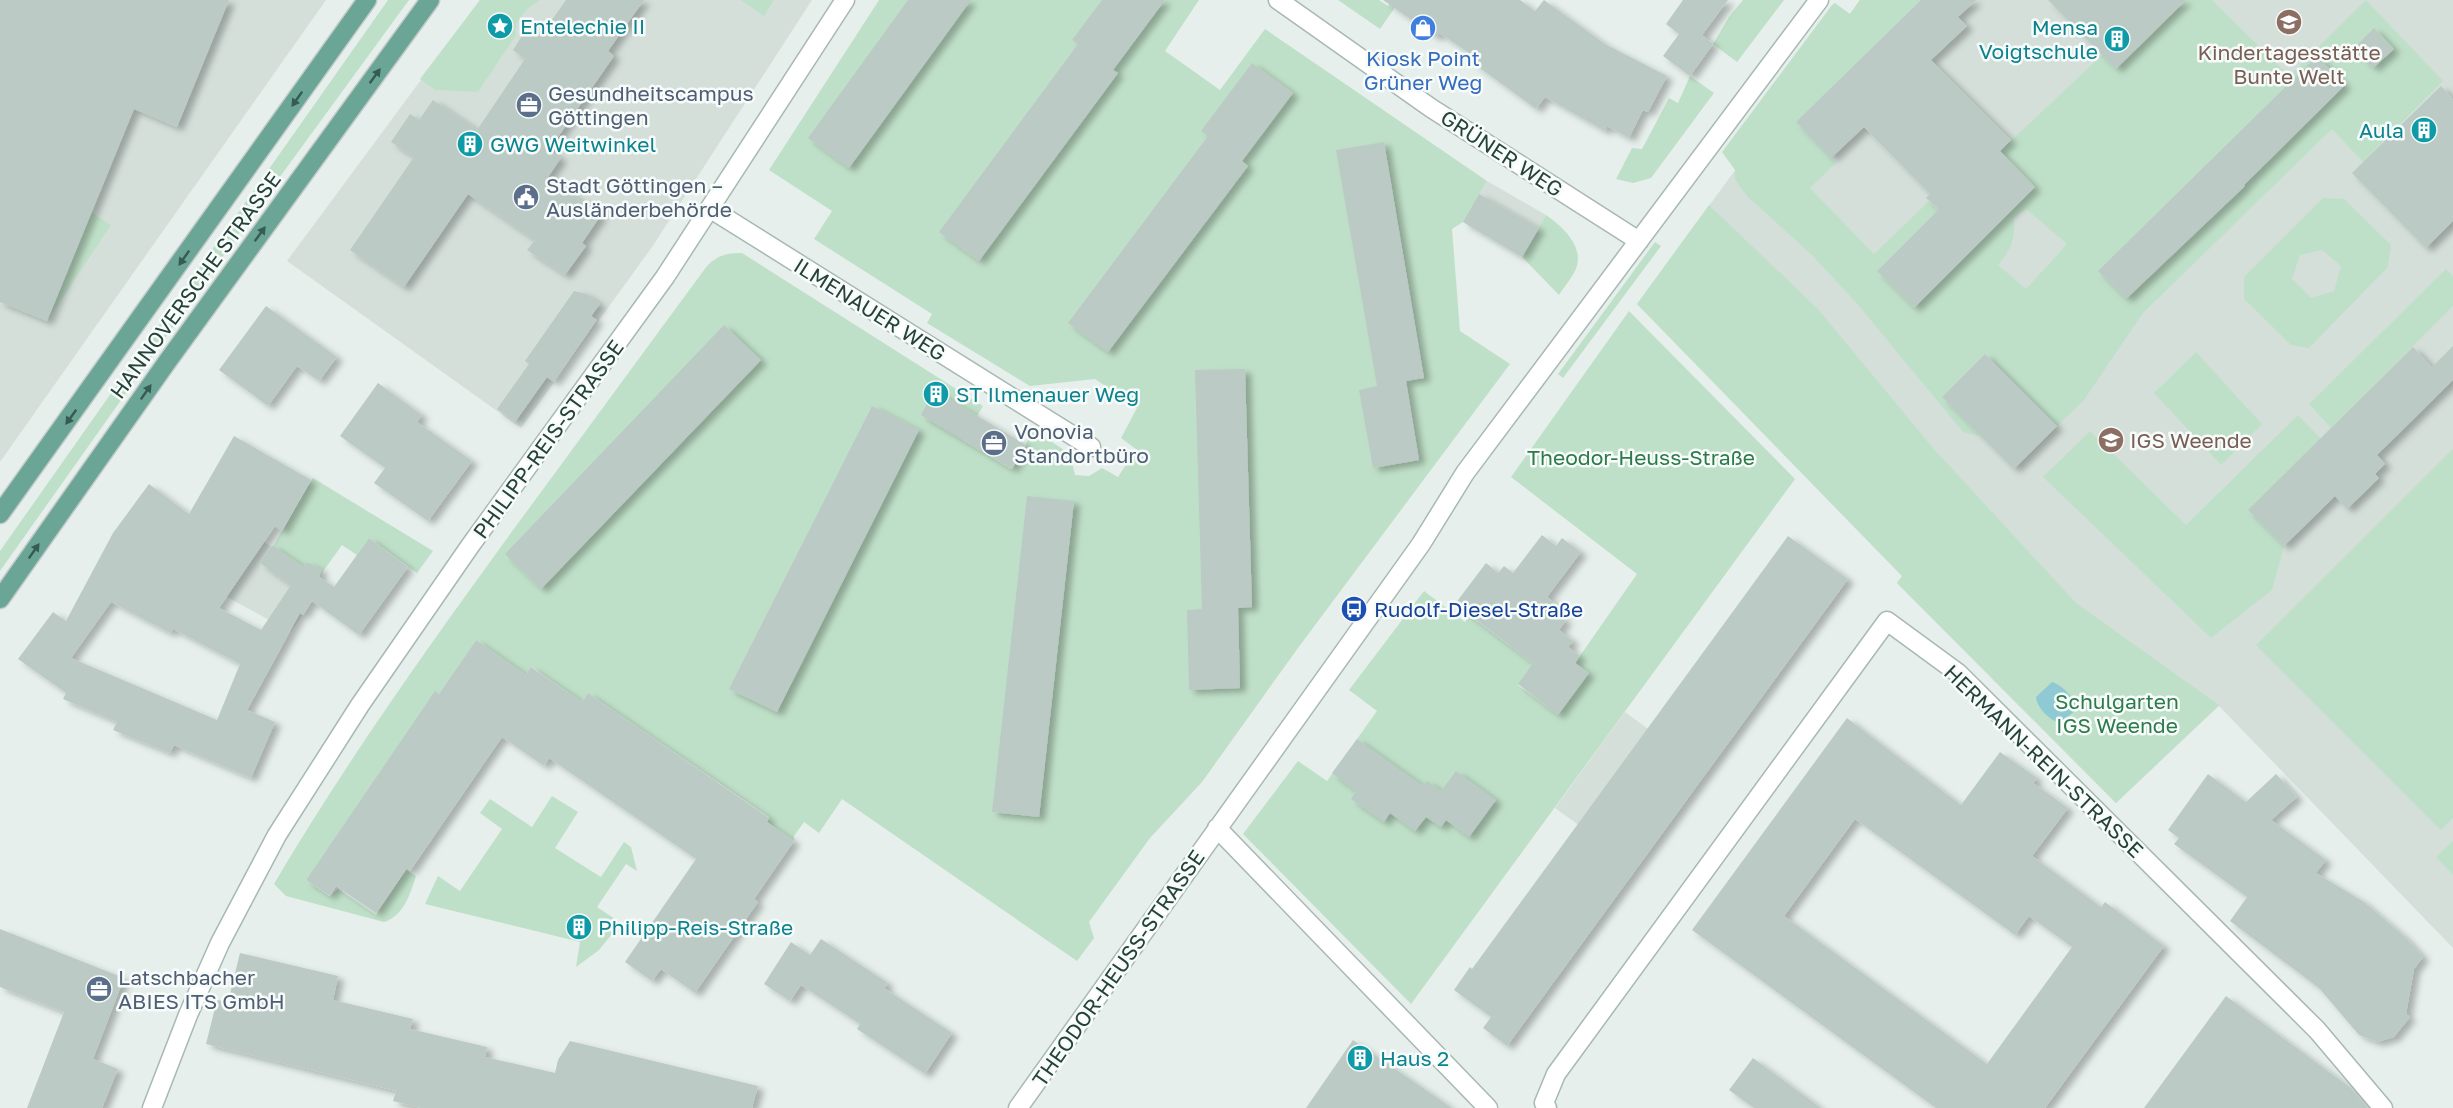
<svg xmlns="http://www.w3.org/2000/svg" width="2453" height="1108" viewBox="0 0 2453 1108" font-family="'Golos Text',sans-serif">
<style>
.built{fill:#d4dfda}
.green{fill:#bfe0c8;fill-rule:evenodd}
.water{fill:#8ec9d4}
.building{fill:#bbcac4;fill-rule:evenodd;filter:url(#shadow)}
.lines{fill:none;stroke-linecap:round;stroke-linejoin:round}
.minor-casing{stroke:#a8b8b2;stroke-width:21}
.major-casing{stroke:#c2cac8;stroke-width:21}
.minor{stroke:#fff;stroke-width:18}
.major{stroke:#6aa596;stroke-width:18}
.oneway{fill:#365b51}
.labels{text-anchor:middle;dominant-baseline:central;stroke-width:5;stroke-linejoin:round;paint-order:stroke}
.culture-label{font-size:21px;fill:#0d838f;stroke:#f7fbf9;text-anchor:start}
.education-label{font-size:21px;fill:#785e54;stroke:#f7fbf9}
.shop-label{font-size:21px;fill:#366cbe;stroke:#f7fbf9}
.service-label{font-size:21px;fill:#4e5e75;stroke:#f7fbf9;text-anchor:start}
.street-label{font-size:21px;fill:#24423a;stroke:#f7fbf9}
.park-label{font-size:21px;fill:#2d7a4b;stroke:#f7fbf9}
.transit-label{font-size:21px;fill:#164399;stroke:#f7fbf9;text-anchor:start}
</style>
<defs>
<filter id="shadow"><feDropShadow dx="6" dy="4" stdDeviation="3" flood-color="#0004"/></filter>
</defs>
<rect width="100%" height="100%" fill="#e6efeb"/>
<path class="built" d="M0,0H326L0,462Z
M480,0H812L652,247L521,428L287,261Z
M1860,0H2453V948L2219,706L2116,803L1897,583L1902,576L1637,304Z
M1487,181L1546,215L1522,257L1463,222Z
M264,542L325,581L291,632L227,597L205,582Z
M1625,712L1707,772L1637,867L1555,808Z"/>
<path class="green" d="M388,0H409L255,211L0,571V551Z
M480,0H540C528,8 514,18 516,35L478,92L435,90L420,79Z
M741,0H774L764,16Z
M879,0H1199L1165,51L1220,90L1265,29L1487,181L1463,222L1452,229L1460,331L1510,364L1298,648L1202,782L1150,838L1089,922L1094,938L1077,961L842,799L819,833L804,822L794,836V841L767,822L769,817L588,693L582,702L532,667L526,675L476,640L439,694L435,692L306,880L329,896L338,889L376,915L406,870L416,876C410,894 404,916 384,922L286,896L274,884C347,760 431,643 516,526C580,439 643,353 707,266C718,255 727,253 742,253L983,406L963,440L1011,469L1034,430L1070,454L1075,475L1089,476L1102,468L1118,477L1136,449L1121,438L1137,408L1095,379L1030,386L927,323L932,314L814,239L832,211L769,170Z
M1338,0H1379L1388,6L1393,0H1400L1380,29Z
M1743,0H1784L1737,62L1713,44L1729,17Z
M1860,0H1921L1796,122L1836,163L1810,188L1874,254L1929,201L1938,210L1877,271L1914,307L2035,187L2000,151L2102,55L2116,69L2186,0H2212L2289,76L2366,0L2443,81L2363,162L2332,129L2143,313L2084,400L2057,426L1985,354L1942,397L1980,436L1963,432L1859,306L1813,256L1748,197L1740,187L1735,179V170L1722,152L1832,5L1835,3L1850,14ZM2026,209L2067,244L2026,289L1998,265C2012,249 2015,239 2014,218Z
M1690,76L1714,93L1651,178L1633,183L1616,179L1632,148L1642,149L1669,98L1678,103Z
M2323,198L2344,199L2391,245L2388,267L2309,348L2291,345L2244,299V277ZM2322,250L2341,266L2334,291L2311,298L2292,279L2300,255Z
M1709,205L1818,309L1933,448L2076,603L2219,705L2116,803L1897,583L1902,576L1637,304Z
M91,212L111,225L47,321Z
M1546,215C1563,227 1586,247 1575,271C1571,279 1564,287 1559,295L1522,257Z
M1655,242L1661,246L1563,378L1558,374Z
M2446,269L2453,276V306L2331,428L2309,404Z
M1629,311L1795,479L1411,1004L1243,834L1298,761L1327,781L1377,711L1349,690L1424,591L1465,622L1470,616L1533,663L1518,685L1557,714L1575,663L1637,574L1511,477Z
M2196,352L2262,424L2221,465L2154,393Z
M2298,415L2321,439L2248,510L2284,546L2272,590L2211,638L2043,477L2090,431L2186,525Z
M2453,449V818L2441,830L2256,645Z
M313,478L433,551L417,573L369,538L357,555L342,545L319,577L272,548Z
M552,796L578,812L555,848L601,877L624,842L631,847L637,871L626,864L597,907L621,923L599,950L576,967L580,942L425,904L438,876L460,891L502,829L480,813L490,799L532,827Z
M2453,841V873L2452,874L2436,857Z"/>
<path class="water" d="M2052,682C2062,685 2076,699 2076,710L2060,723C2049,720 2037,708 2036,697Z"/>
<path class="building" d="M0,0H229L177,127L134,109L47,321L0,302Z
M566,0H644L608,51L614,56L549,150L561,158L548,177L601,215L582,243L586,246L565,275L527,250L535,240L468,194L404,287L350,250L414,157L391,142L410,114L419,120L433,100L477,130L525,59L513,50L527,28L540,37Z
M908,0H971L849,168L808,138Z
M1102,0H1165L1113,70L1118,73L979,261L939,232L1078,44L1072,40Z
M1383,0H1520L1535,11L1544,0L1605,44L1667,76L1648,112L1643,110L1629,138L1607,126L1605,131L1545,97L1536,109L1473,63L1477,58L1439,33L1436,37Z
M1683,0H1728L1702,35L1713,44L1690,76L1663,56L1679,34L1666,24Z
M1921,0H1976L1958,17L1967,26L1931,60L2011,140L2000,151L2035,187L1914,308L1877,271L1939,209L1926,198L1930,194L1864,127L1831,158L1796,122Z
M2048,0H2186L2116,69Z
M2374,28L2394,49L2373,68L2354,48Z
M2317,56L2345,85L2244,185L2245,186L2126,299L2098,271Z
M1252,63L1293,93L1242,161L1248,166L1108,352L1068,323L1208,136L1201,131Z
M2441,86L2453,99V221L2426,248L2352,173Z
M1384,142L1424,378L1406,381L1419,460L1373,468L1359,390L1377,386L1336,150Z
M1479,194L1539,228L1522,257L1463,222Z
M574,291L587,294L600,304L591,316L597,320L554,382L547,377L515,422L497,409L529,364L525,361Z
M266,306L337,357L319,381L297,366L268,406L219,370Z
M724,325L761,360L541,589L505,554Z
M2453,346V380L2377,455L2385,464L2375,474L2379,478L2347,509L2335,496L2284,546L2248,510L2413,347L2432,367Z
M1985,354L2057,426L2014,469L1942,397Z
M1245,369L1252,607L1238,608L1240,688L1189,690L1187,610L1202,609L1195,370Z
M378,383L422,415L417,422L472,461L428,521L374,483L385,468L340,436Z
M934,390L1026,445L1012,469L921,415Z
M872,406L919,430L777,712L729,689Z
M234,436L311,480L282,531L275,526L219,608L261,630L291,585L260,563L272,545L304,567L307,562L322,570L319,577L334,587L369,538L408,567L359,635L312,601L303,615L300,613L247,710L275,722L251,778L174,745L170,753L113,730L117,722L63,699L66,693L18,659L53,612L66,621L113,533L149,484L189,514ZM111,602L170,633L173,629L240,664L217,720L71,658Z
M1027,496L1074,501L1039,817L992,812Z
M1542,535L1556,546L1562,538L1581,552L1547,597L1557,605L1553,611L1566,620L1559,630L1573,641L1568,647L1580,656L1575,663L1589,673L1558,715L1518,684L1533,663L1455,604L1486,563L1498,573L1504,566L1513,573Z
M1788,536L1848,579L1507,1046L1483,1028L1491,1017L1454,990L1470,967L1472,969Z
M476,640L526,675L531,667L582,702L588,693L769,818L767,822L794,841L754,899L758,902L695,993L661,969L652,981L625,962L696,859L549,758L544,766L502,737L410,871L407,868L376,913L336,886L330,896L306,880L435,691L439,694Z
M1847,718L1961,805L2000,752L2037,778L2033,783L2068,808L2032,856L2101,907L2105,902L2164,946L2045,1108H1936L1692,930ZM1855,819L2015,935L2029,916L2072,947L1987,1064L1784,916Z
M1357,739L1423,786L1427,781L1441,791L1456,771L1496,800L1469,837L1446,820L1441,827L1426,817L1415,831L1390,813L1384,822L1351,799L1356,791L1332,773Z
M2208,774L2246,802L2276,774L2297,797L2271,820L2326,860L2316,873L2364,902L2405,937L2423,957L2414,969L2406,1014L2410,1017L2394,1037L2377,1042L2359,1035L2319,988L2230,921L2247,897L2174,844L2179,838L2168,830Z
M0,929L124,978L93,1059L118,1069L102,1108H27L64,1012L0,987Z
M821,939L888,983L884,988L952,1033L925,1074L857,1029L860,1024L801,985L790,1001L764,984L791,942L810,955Z
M240,953L338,976L333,1000L413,1019L410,1029L487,1047L485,1057L555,1073L558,1060L570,1041L758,1086L752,1108H421L393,1101L396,1091L206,1044L217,1000L228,1002Z
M2226,996L2351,1088L2368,1108H2144Z
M1353,1040L1452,1108H1306Z
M1753,1058L1821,1108H1754L1729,1090Z"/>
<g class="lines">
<defs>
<path id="minor" d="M1278,0L1431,108L1639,241
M711,209L1091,447
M1217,828L1488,1108
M152,1108L188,1015L220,943L277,835L360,705L470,546L665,277L845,0
M1018,1108L1421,544L1465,473L1819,0
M1547,1108L1544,1103L1556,1074L1887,621L1958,673L2317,1030L2383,1108"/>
<path id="major" d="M0,514L367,0
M0,599L167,362L430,0"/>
</defs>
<use href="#minor" class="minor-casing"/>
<use href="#major" class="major-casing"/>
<use href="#minor" class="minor"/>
<use href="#major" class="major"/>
</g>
<defs><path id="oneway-solid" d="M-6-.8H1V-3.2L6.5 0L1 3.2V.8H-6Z" transform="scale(1.5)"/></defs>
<g class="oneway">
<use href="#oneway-solid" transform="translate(375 76) rotate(-54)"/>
<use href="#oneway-solid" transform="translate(297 99) rotate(125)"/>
<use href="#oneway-solid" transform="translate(260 234) rotate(-54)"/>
<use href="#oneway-solid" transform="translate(184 258) rotate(125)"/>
<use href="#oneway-solid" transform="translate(146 392) rotate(-55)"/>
<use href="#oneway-solid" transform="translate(71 417) rotate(126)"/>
<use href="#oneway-solid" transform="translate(34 551) rotate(-55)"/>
</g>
<defs>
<symbol id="school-disc" viewBox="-11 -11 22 22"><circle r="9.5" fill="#8d6e63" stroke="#f7fbf9"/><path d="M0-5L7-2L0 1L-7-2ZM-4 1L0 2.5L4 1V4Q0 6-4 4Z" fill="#fff"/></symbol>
<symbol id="sight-disc" viewBox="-11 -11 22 22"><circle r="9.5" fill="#0f9aa8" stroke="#f7fbf9"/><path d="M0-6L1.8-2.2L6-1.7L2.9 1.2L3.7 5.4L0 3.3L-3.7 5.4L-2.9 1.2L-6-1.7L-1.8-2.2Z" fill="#fff"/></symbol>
<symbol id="shop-disc" viewBox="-11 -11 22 22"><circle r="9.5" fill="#3f7fe0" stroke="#f7fbf9"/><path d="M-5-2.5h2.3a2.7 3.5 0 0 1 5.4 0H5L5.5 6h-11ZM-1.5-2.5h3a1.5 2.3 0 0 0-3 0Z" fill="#fff"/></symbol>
<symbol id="building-disc" viewBox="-11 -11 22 22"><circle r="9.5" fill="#0f9aa8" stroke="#f7fbf9"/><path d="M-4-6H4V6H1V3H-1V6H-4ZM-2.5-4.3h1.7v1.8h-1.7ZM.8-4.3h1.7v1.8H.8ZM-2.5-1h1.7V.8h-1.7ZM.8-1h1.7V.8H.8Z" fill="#fff"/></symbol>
<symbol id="office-disc" viewBox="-11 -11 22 22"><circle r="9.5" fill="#5c6f8a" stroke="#f7fbf9"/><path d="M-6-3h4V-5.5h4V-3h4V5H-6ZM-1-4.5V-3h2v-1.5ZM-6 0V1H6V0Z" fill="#fff"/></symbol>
<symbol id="civic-disc" viewBox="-11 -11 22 22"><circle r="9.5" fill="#5c6f8a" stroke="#f7fbf9"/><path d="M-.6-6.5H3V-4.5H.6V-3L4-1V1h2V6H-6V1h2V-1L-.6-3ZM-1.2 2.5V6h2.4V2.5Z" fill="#fff"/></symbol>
<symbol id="bus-disc" viewBox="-11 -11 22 22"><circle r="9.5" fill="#1a4fb4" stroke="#f7fbf9"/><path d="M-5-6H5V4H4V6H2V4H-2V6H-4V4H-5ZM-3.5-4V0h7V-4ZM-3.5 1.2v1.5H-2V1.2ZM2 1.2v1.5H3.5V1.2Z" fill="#fff"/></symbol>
</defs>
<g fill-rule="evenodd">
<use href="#school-disc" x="2274" y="7" width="30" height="30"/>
<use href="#sight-disc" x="485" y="11" width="30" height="30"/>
<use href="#shop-disc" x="1408" y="13" width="30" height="30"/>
<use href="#building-disc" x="2102" y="24" width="30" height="30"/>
<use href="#office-disc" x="514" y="90" width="30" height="30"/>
<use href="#building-disc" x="2409" y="115" width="30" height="30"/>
<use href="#building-disc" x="455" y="129" width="30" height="30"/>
<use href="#civic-disc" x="511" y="182" width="30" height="30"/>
<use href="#building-disc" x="921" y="379" width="30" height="30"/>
<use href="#school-disc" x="2096" y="425" width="30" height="30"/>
<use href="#office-disc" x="979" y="428" width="30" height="30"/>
<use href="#bus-disc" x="1339" y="594" width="30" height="30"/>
<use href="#building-disc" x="564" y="912" width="30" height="30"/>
<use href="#office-disc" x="84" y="974" width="30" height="30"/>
<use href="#building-disc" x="1345" y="1043" width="30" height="30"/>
</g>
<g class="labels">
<g class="culture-label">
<text x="520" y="26">Entelechie II</text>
<text x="2098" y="27" text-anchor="end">Mensa<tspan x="2098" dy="24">Voigtschule</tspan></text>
<text x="2404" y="130" text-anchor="end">Aula</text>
<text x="490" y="144">GWG Weitwinkel</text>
<text x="956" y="394">ST Ilmenauer Weg</text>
<text x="598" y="927">Philipp-Reis-Straße</text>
<text x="1380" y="1058">Haus 2</text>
</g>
<g class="education-label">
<text x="2289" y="52">Kindertagesstätte<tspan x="2289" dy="24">Bunte Welt</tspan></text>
<text x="2130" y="440" text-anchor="start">IGS Weende</text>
</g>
<g class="shop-label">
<text x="1423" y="58">Kiosk Point<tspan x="1423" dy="24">Grüner Weg</tspan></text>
</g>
<g class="service-label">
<text x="548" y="93">Gesundheitscampus<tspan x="548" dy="24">Göttingen</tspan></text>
<text x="546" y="185">Stadt Göttingen –<tspan x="546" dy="24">Ausländerbehörde</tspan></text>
<text x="1014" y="431">Vonovia<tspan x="1014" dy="24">Standortbüro</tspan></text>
<text x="118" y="977">Latschbacher<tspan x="118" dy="24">ABIES ITS GmbH</tspan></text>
</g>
<g class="street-label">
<text transform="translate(1502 153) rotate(33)">GRÜNER WEG</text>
<text transform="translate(195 285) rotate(-54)">HANNOVERSCHE STRASSE</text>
<text transform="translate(870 309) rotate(32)">ILMENAUER WEG</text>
<text transform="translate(548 439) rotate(-54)">PHILIPP-REIS-STRASSE</text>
<text transform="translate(2044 761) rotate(44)">HERMANN-REIN-STRASSE</text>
<text transform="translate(1118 968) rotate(-55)">THEODOR-HEUSS-STRASSE</text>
</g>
<g class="park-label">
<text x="1641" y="457">Theodor-Heuss-Straße</text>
<text x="2117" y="701">Schulgarten<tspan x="2117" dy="24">IGS Weende</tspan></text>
</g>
<g class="transit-label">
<text x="1374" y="609">Rudolf-Diesel-Straße</text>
</g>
</g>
</svg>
